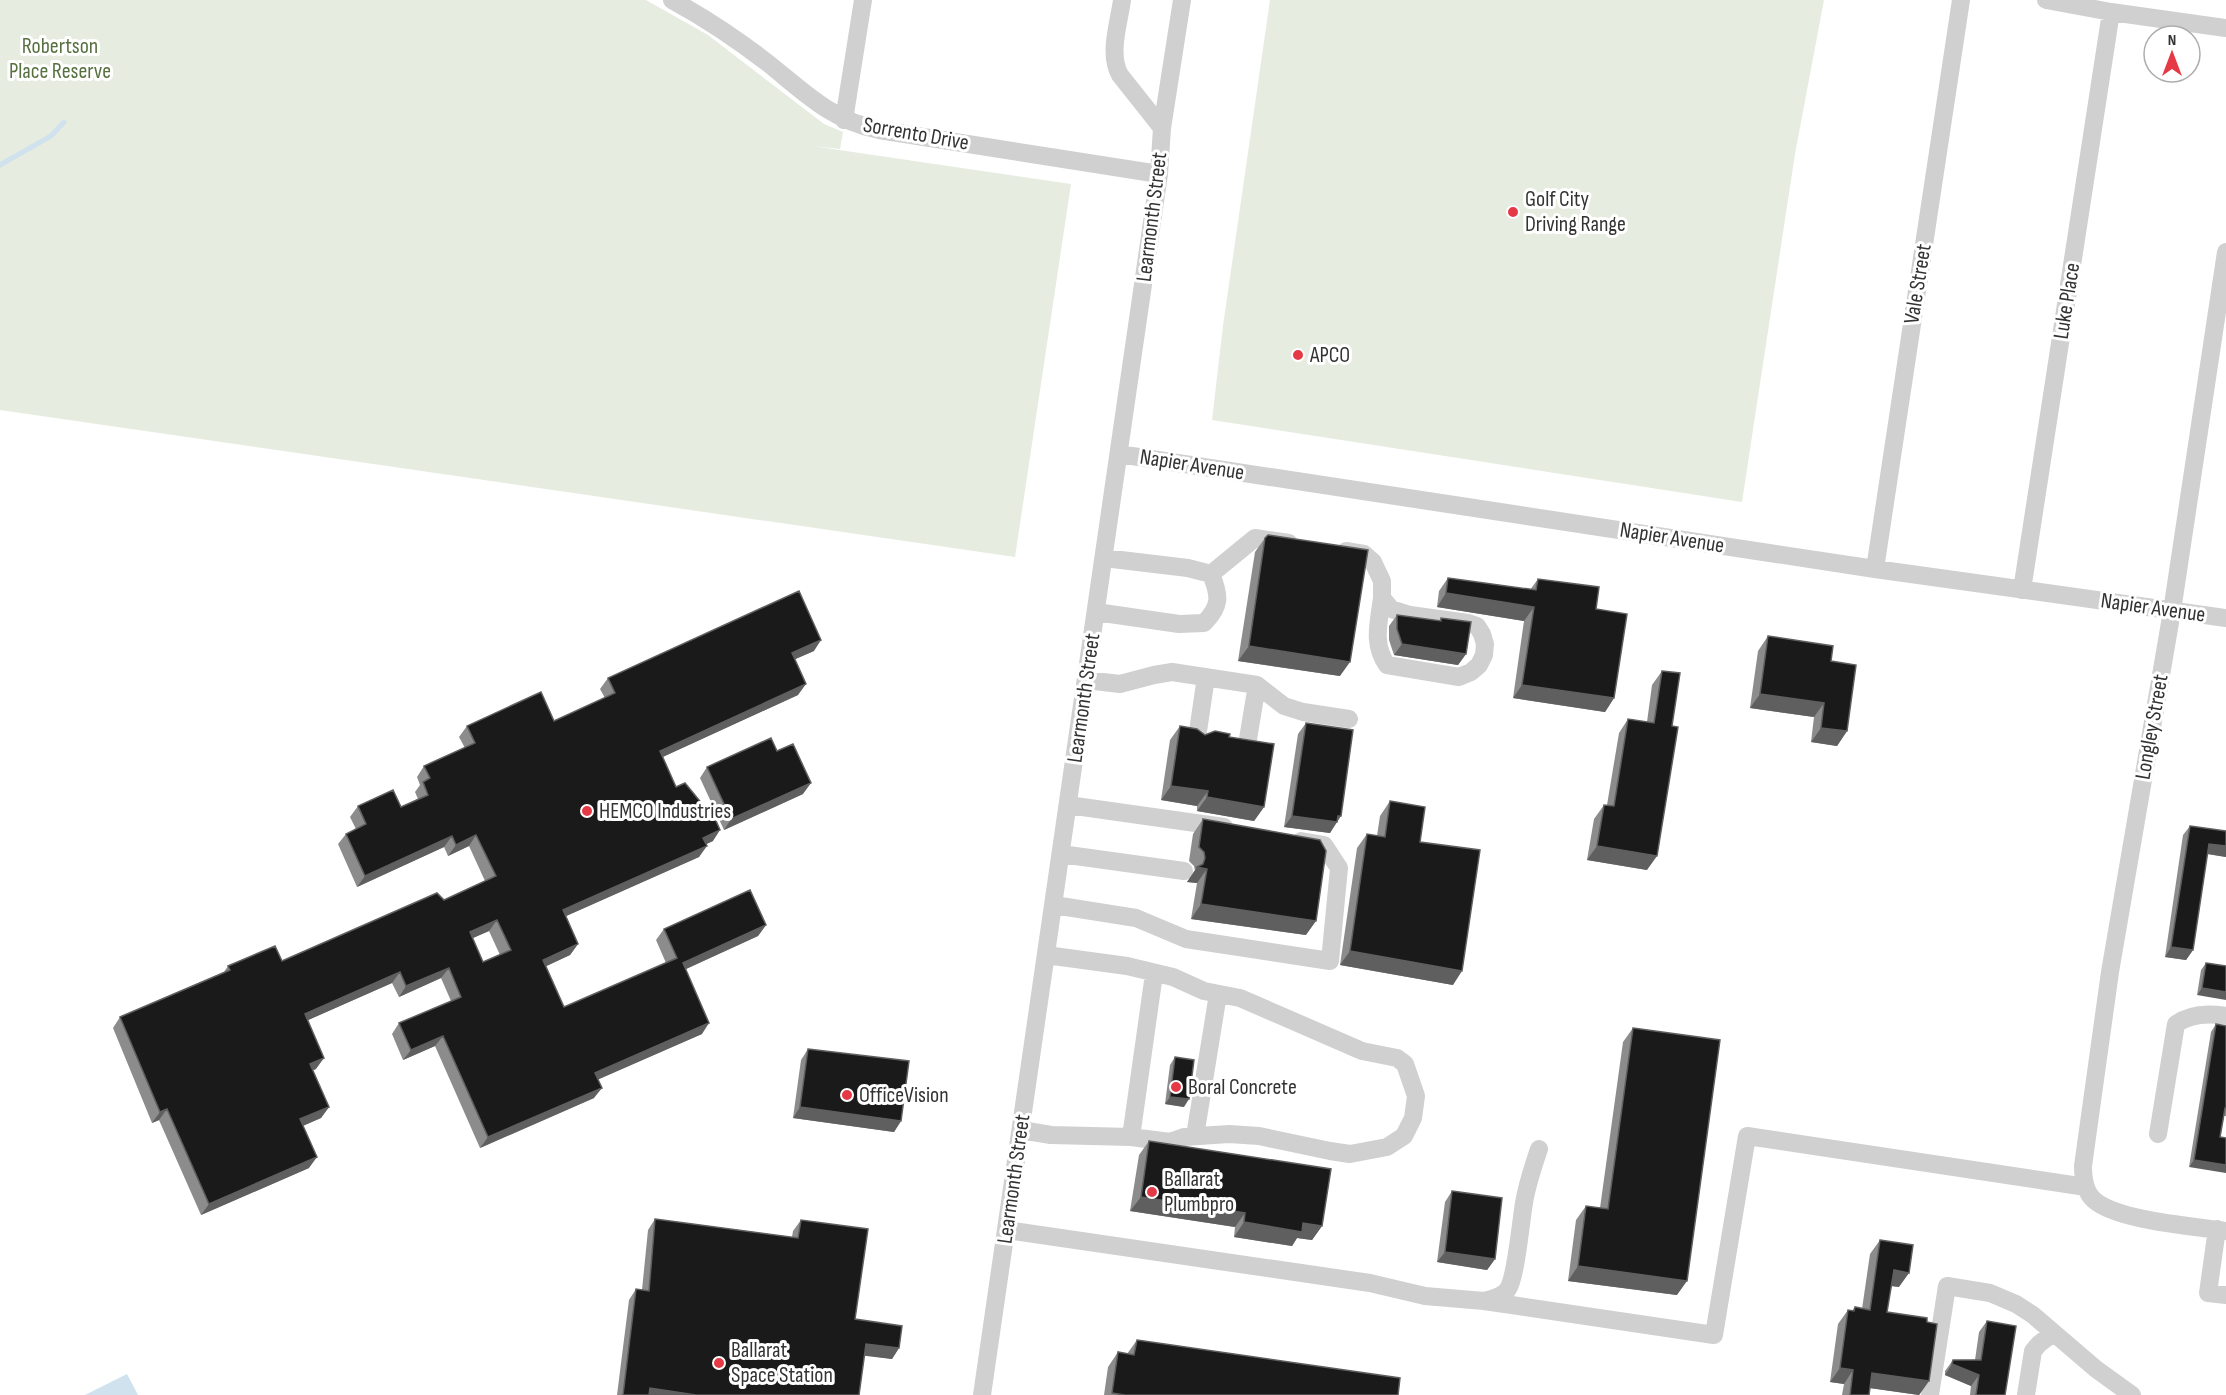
<svg xmlns="http://www.w3.org/2000/svg" width="2226" height="1395" viewBox="0 0 2226 1395" font-family="'Sofia Sans Condensed',sans-serif">
<style>
.green{fill:#e6ecdf}
.water{fill:#cfe2ee}
.lines{fill:none;stroke-linecap:round;stroke-linejoin:round}
.stream{stroke:#cfe2ee;stroke-width:5}
.minor{stroke:#d0d0d0;stroke-width:18}
.wall{fill:#8c8c8c;fill-rule:evenodd}
.shaded-wall{fill:#5f5f5f}
.building{fill:#1a1a1a;stroke:#5f5f5f;stroke-width:1.5;fill-rule:evenodd}
.poi-dot{fill:#e63946;stroke:#fff;stroke-width:2}
.labels{text-anchor:middle;dominant-baseline:central;stroke-width:6;stroke-linejoin:round;paint-order:stroke}
.park-label{font-size:22px;fill:#56703f;stroke:#fff}
.street-label{font-size:22px;fill:#333;stroke:#fff}
.poi-label{font-size:22px;fill:#333;stroke:#fff;text-anchor:start}
</style>
<rect width="100%" height="100%" fill="#fff"/>
<path class="green" d="M0,0H646L708,35L824,124L843,132L840,149L812,146L1071,184L1015,557L0,410Z
M1270,0H1824L1795,154L1742,502L1212,420L1223,326Z"/>
<path class="water" d="M127,1374L138,1395H85Z"/>
<g class="lines">
<path class="stream" d="M0,165L51,136L64,122"/>
<path class="minor" d="M672,0C707,19 738,40 769,64C805,93 831,120 879,130L1159,174
M1122,0C1119,23 1108,54 1120,75L1162,128
M2046,0L2111,12L2226,28
M844,120L863,0
M2226,252L2172,611L2110,972L2083,1166C2083,1178 2085,1192 2094,1200C2118,1221 2194,1226 2226,1231
M1119,454L1875,569L2226,618
M1346,551L1364,554L1373,562L1382,581V598L1391,609L1410,615L1468,623L1477,626L1482,634L1485,644L1484,655L1479,665L1471,672L1459,677L1387,665C1372,644 1379,622 1382,598
M1875,569L1961,0
M1211,574L1255,538L1289,543
M2022,590L2111,12
M1096,612L1179,624L1204,623C1221,606 1220,596 1211,574L1188,568L1104,558
M1086,680L1120,684L1154,675L1172,672L1257,685L1284,706L1303,712L1349,719
M1197,738L1206,677
M1247,745L1257,685
M1068,805L1224,827
M1061,854L1184,871
M1054,905L1136,918L1186,939L1330,961L1339,868L1324,845L1301,841
M1021,1130L1051,1135L1131,1137L1170,1142L1184,1137L1229,1134L1259,1136L1330,1151L1350,1154L1387,1147L1404,1136L1413,1118L1416,1096L1405,1064L1397,1058L1362,1051L1240,998L1204,991L1173,977L1127,966L1046,955
M2158,1134L2176,1024C2190,1014 2209,1013 2226,1016
M1195,1136L1218,994
M1131,1137L1154,974
M2217,1229L2208,1293L2226,1295
M1006,1230L1370,1283L1425,1296L1484,1301L1714,1335L1747,1136L2086,1187
M1484,1301C1493,1299 1503,1297 1508,1289C1516,1277 1521,1220 1524,1203C1527,1184 1533,1167 1539,1149
M982,1395L1159,174L1162,128L1182,0
M1930,1395L1947,1286L1990,1293L2016,1304L2033,1315L2096,1369L2132,1395
M2026,1395L2033,1351L2039,1344L2053,1333"/>
</g>
<path class="wall" d="M1265,538L1340,676L1238,661L1255,552Z
M1448,578L1530,590L1538,579L1596,609L1614,698L1605,712L1513,698L1524,621L1437,607L1439,591Z
M1397,615L1439,621L1441,618L1466,654L1458,665L1394,655L1389,640V626Z
M1768,636L1831,661L1847,731L1837,746L1811,742L1814,717L1750,708L1758,651Z
M814,651L795,659L798,695L662,757L676,787L713,841L706,844L699,857L566,916L578,944L570,955L546,966L564,1007L666,963L656,940L664,929L766,925L758,936L686,969L702,1034L598,1079L594,1098L480,1148L435,1046L403,1060L392,1034L399,1023L451,1001L441,978L399,997L392,983L308,1020L316,1069L313,1070L329,1107L321,1118L303,1126L309,1168L201,1215L159,1120L152,1123L113,1028L120,1017L224,972L228,966L282,961L444,900L485,881L469,846L448,856L444,847L357,887L338,844L346,834L356,829L350,817L358,806L401,807L418,799L415,792L420,785L417,777L424,766L465,748L459,737L467,726L554,721L605,698L600,689L608,678ZM489,931L500,955L483,962L472,938Z
M1662,671L1672,726L1647,870L1587,860L1594,819L1604,805H1607L1619,733L1628,719L1647,722L1652,685Z
M1306,723L1337,820L1330,833L1284,827L1298,734Z
M1180,726L1205,735L1229,737L1264,807L1254,821L1197,811V806L1161,800L1170,740Z
M777,751L803,794L724,830L700,778L707,767Z
M1390,801L1420,842L1453,985L1340,965L1357,848L1367,834L1377,836L1380,816Z
M1203,819L1306,935L1191,919L1197,883L1187,882L1195,871L1194,866L1189,861L1193,834Z
M2190,826L2226,831V857L2207,854L2193,950L2186,960L2165,957L2183,835Z
M2206,963L2226,966L2197,995L2201,970Z
M2216,1024L2226,1026V1116H2224L2220,1137L2189,1167L2211,1032Z
M1633,1028L1677,1295L1568,1281L1576,1220L1586,1206L1600,1208L1623,1042Z
M808,1049L901,1121L894,1132L793,1118L801,1060Z
M1175,1057L1184,1107L1165,1104L1170,1065Z
M1149,1141L1322,1226L1312,1240L1297,1238L1292,1246L1234,1237L1235,1227L1130,1211L1139,1155Z
M1452,1191L1495,1259L1487,1270L1437,1262L1445,1202Z
M655,1219L792,1237L793,1231L801,1220L855,1319L899,1348L892,1359L864,1355L859,1395H617L629,1300L636,1289L642,1290L648,1230Z
M1880,1240L1899,1287L1891,1286L1887,1312L1927,1322L1929,1381L1919,1395L1870,1388L1869,1395H1842L1844,1384L1830,1382L1838,1324L1848,1310L1852,1311L1855,1307L1862,1309L1870,1254Z
M1987,1321L2005,1395H1970L1971,1386L1945,1375V1371L1953,1360H1975L1979,1332Z
M1137,1340L1398,1395H1104L1108,1367L1118,1352L1127,1354Z"/>
<path class="shaded-wall" d="M1446,593L1534,607L1524,621L1437,607Z
M821,640L814,651L784,664L792,653Z
M1402,644L1466,654L1458,665L1394,655Z
M1249,646L1350,662L1340,676L1238,661Z
M806,684L798,695L652,762L660,751Z
M1522,685L1614,698L1605,712L1513,698Z
M1760,694L1824,703L1814,717L1750,708Z
M1821,728L1847,731L1837,746L1811,742Z
M811,783L803,794L724,830L731,819Z
M1171,786L1208,791L1197,806L1161,800Z
M1207,797L1264,807L1254,821L1197,811Z
M1292,816H1341L1330,833L1284,827Z
M720,830L713,841L696,849L703,838Z
M476,835L469,846L448,856L456,845Z
M452,836L444,847L357,887L365,876Z
M2209,844L2226,846V857L2202,853Z
M707,846L699,857L555,921L563,910Z
M1597,846L1657,856L1647,870L1587,860Z
M1197,867L1207,869L1197,883L1187,882Z
M1201,904L1316,921L1306,935L1191,919Z
M497,920L489,931L462,943L470,932Z
M766,925L758,936L675,974L683,963Z
M578,944L570,955L536,971L543,960Z
M2171,947L2193,950L2186,960L2165,957Z
M1350,951L1462,971L1453,985L1340,965Z
M449,968L441,978L399,997L406,986Z
M400,972L392,983L297,1025L305,1014Z
M2202,988L2226,992V1000L2197,995Z
M709,1023L702,1034L588,1084L595,1073Z
M443,1036L435,1046L403,1060L411,1050Z
M324,1058L316,1069L302,1075L310,1064Z
M602,1088L594,1098L480,1148L488,1137Z
M1170,1097L1189,1099L1184,1107L1165,1104Z
M329,1107L321,1118L293,1130L300,1119Z
M800,1107L901,1121L894,1132L793,1118Z
M167,1109L159,1120L152,1123L160,1112Z
M317,1157L309,1168L201,1215L209,1204Z
M2194,1160L2226,1165V1173L2189,1167Z
M1141,1197L1245,1213L1235,1227L1130,1211Z
M1244,1222L1303,1223L1322,1226L1312,1240L1297,1238L1292,1246L1234,1237Z
M1445,1252L1495,1259L1487,1270L1437,1262Z
M1578,1266L1687,1281L1677,1295L1568,1281Z
M1894,1270L1909,1273L1899,1287L1884,1285Z
M866,1344L899,1348L892,1359L858,1355Z
M1952,1364L1979,1375L1971,1386L1945,1375Z
M1840,1368L1853,1370L1844,1384L1830,1382Z
M1872,1373L1929,1381L1919,1395L1862,1387Z
M650,1388L696,1395H645Z"/>
<path class="building" d="M1268,535L1368,550L1350,662L1249,646L1265,538Z
M1448,578L1536,590L1538,579L1599,587L1596,609L1627,614L1614,698L1522,685L1534,607L1446,593Z
M799,591L821,640L792,653L806,684L660,751L676,787L685,783L716,821L720,830L703,838L707,846L563,910L578,944L543,960L564,1007L677,958L664,929L750,890L766,925L683,963L709,1023L595,1073L602,1088L488,1137L443,1036L411,1050L399,1023L461,997L449,968L406,986L400,972L305,1014L324,1058L310,1064L329,1107L300,1119L317,1157L209,1204L167,1109L160,1112L120,1017L230,970L228,966L275,946L282,961L437,893L444,900L496,876L476,835L456,845L452,836L365,876L346,834L366,824L358,806L393,790L401,807L428,795L423,782L430,778L424,766L475,743L467,726L541,692L554,721L615,693L608,678ZM497,920L511,950L483,962L470,932Z
M1397,615L1441,621V618L1471,622L1466,654L1402,644L1397,629Z
M1768,636L1833,646L1831,661L1856,665L1847,731L1821,728L1824,703L1760,694Z
M1662,671L1680,673L1672,726L1678,727L1657,856L1597,846L1604,805L1614,806L1628,719L1654,723Z
M1306,723L1353,730L1341,816H1338L1337,822L1292,816Z
M1180,726L1197,729L1205,735L1215,731L1230,734L1229,737L1274,744L1264,807L1207,797L1208,791L1171,786Z
M771,738L777,751L793,744L811,783L731,819L707,767Z
M1390,801L1425,807L1420,842L1480,850L1462,971L1350,951L1367,834L1385,837Z
M1203,819L1320,840L1326,851L1316,921L1201,904L1207,869L1197,867L1203,864L1205,858L1204,852L1199,847Z
M2190,826L2226,831V846L2209,844L2193,950L2171,947Z
M2206,963L2226,966V992L2202,988Z
M2216,1024L2226,1026V1108H2225L2220,1137L2226,1138V1165L2194,1160Z
M1633,1028L1720,1040L1687,1281L1578,1266L1586,1206L1608,1209Z
M808,1049L909,1061L901,1121L800,1107Z
M1175,1057L1194,1060L1189,1099L1170,1097Z
M1149,1141L1331,1169L1322,1226L1303,1223L1302,1232L1244,1222L1245,1213L1141,1197Z
M1452,1191L1502,1198L1495,1259L1445,1252Z
M655,1219L798,1238L801,1220L868,1229L855,1319L902,1326L899,1348L866,1344L859,1395H696L650,1388L649,1395H623L636,1289L649,1291Z
M1880,1240L1913,1245L1909,1273L1894,1270L1887,1312L1927,1318V1322L1937,1324L1929,1381L1872,1373L1869,1395H1850L1853,1370L1840,1368L1848,1310L1854,1311L1855,1307L1870,1310Z
M1987,1321L2016,1326L2005,1395H1976L1979,1375L1952,1364L1953,1360H1981Z
M1137,1340L1400,1378L1398,1395H1125L1112,1393L1118,1352L1134,1355Z"/>
<g class="poi-dot">
<circle cx="1513" cy="212" r="6"/>
<circle cx="1298" cy="355" r="6"/>
<circle cx="587" cy="811" r="6"/>
<circle cx="1176" cy="1087" r="6"/>
<circle cx="847" cy="1095" r="6"/>
<circle cx="1152" cy="1192" r="6"/>
<circle cx="719" cy="1363" r="6"/>
</g>
<g class="labels">
<g class="park-label">
<text x="60" y="46">Robertson<tspan x="60" dy="25">Place Reserve</tspan></text>
</g>
<g class="street-label">
<text transform="translate(916 134) rotate(10)">Sorrento Drive</text>
<text transform="translate(1152 217) rotate(-83)">Learmonth Street</text>
<text transform="translate(1918 284) rotate(-81)">Vale Street</text>
<text transform="translate(2067 301) rotate(-81)">Luke Place</text>
<text transform="translate(1192 465) rotate(9)">Napier Avenue</text>
<text transform="translate(1672 538) rotate(9)">Napier Avenue</text>
<text transform="translate(2153 608) rotate(8)">Napier Avenue</text>
<text transform="translate(1084 698) rotate(-82)">Learmonth Street</text>
<text transform="translate(2152 727) rotate(-80)">Longley Street</text>
<text transform="translate(1014 1179) rotate(-82)">Learmonth Street</text>
</g>
<g class="poi-label">
<text x="1525" y="199">Golf City<tspan x="1525" dy="25">Driving Range</tspan></text>
<text x="1310" y="355">APCO</text>
<text x="599" y="811">HEMCO Industries</text>
<text x="1188" y="1087">Boral Concrete</text>
<text x="859" y="1095">OfficeVision</text>
<text x="1164" y="1179">Ballarat<tspan x="1164" dy="25">Plumbpro</tspan></text>
<text x="731" y="1350">Ballarat<tspan x="731" dy="25">Space Station</tspan></text>
</g>
</g>
<g transform="translate(2172 54)"><circle r="28" fill="#ffffff" stroke="#adadad" stroke-width="1.5"/>
<path d="M0-4.5L10 22L0 15L-10 22Z" fill="#e63946"/>
<text y="-9" font-size="16" font-weight="bold" text-anchor="middle" fill="#333333">N</text>
</g>
</svg>
